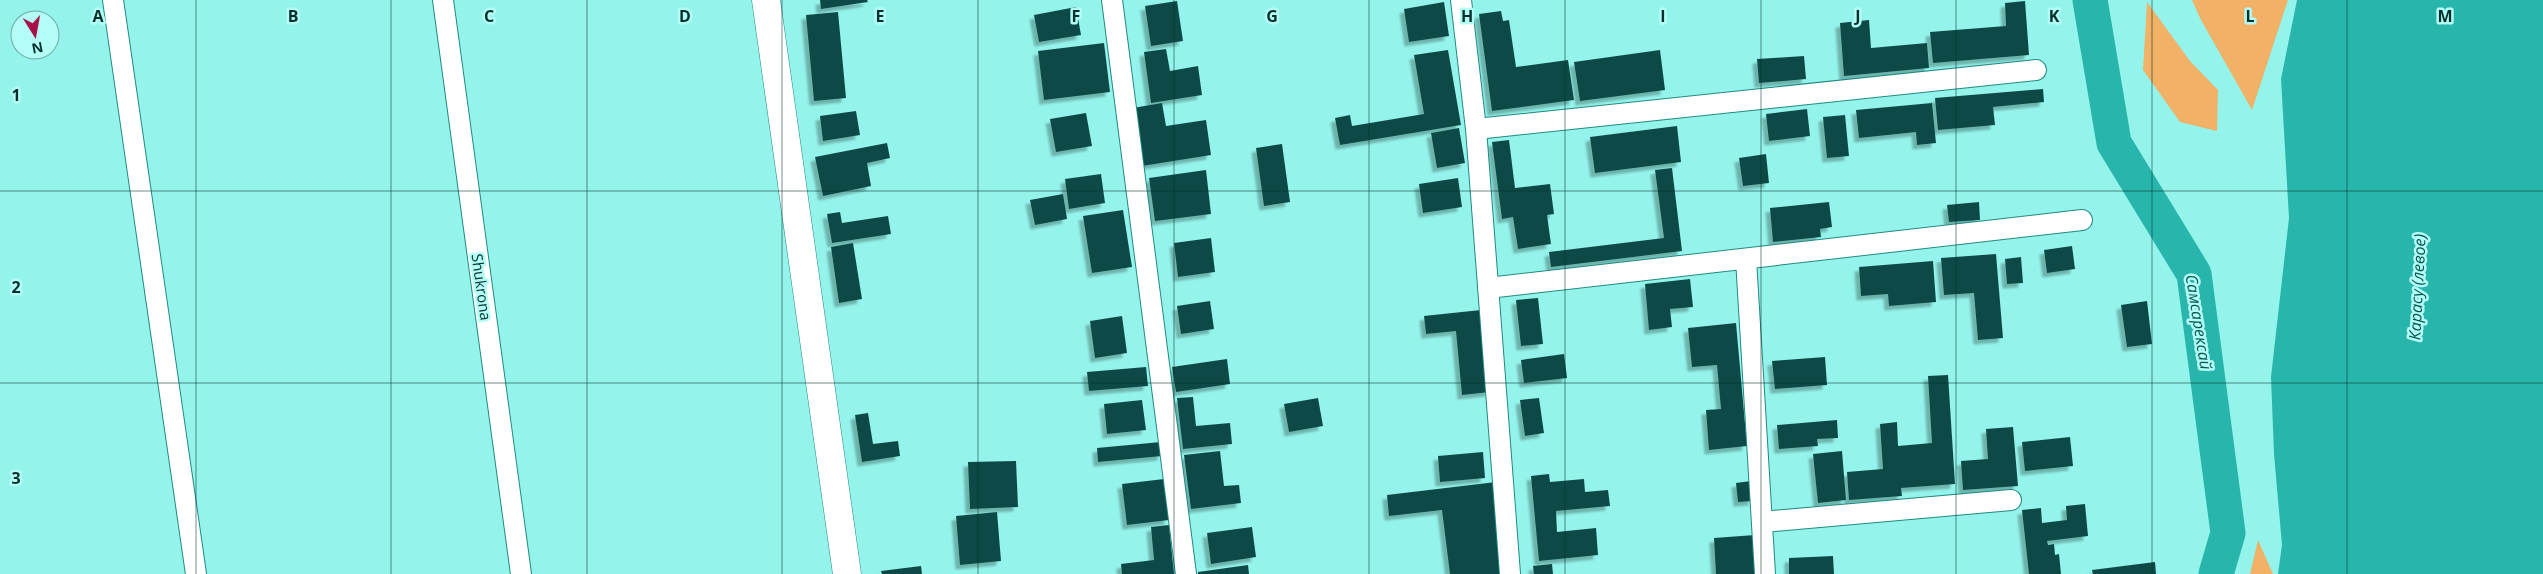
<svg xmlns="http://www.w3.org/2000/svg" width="2543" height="574" viewBox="0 0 2543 574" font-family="'Open Sans',sans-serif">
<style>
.green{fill:#f1b167}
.water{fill:#27b5ac}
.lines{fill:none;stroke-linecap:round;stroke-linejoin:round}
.river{stroke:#27b5ac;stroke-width:35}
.building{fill:#114a46;filter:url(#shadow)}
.street-casing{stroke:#208a83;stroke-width:22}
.secondary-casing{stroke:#208a83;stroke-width:29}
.street{stroke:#fff;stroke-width:20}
.secondary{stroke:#fff;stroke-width:28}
.grid{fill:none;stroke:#04302d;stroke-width:1;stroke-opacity:0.55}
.labels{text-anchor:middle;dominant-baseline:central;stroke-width:5;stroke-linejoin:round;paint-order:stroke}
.street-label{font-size:15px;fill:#04302d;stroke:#b3fdf6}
.water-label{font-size:16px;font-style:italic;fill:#02544f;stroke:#b3fdf6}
.grid-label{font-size:16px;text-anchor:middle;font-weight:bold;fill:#04302d;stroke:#b3fdf6;stroke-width:5;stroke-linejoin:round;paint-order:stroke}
</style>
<defs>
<filter id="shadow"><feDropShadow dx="-4.5" dy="4.5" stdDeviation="1" flood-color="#0004"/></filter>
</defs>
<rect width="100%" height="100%" fill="#94f4eb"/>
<path class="green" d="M2192,0H2288L2252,110L2201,20Z
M2147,2L2190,61L2218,90L2217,131L2180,122L2143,70Z
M2258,540L2273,574H2250Z"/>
<path class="water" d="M2297,0H2543V574H2278L2282,545L2274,454L2271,377L2289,218L2281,79Z"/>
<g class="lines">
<path class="river" d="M2090,0L2114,143L2194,274L2228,533L2216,574"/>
</g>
<path class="building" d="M820,0H867L868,2L821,9Z
M1177,1L1183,41L1151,46L1145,6Z
M2025,1L2029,55L1933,63L1930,32L2006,26L2005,3Z
M1444,2L1449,36L1409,42L1404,9Z
M1076,7L1081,35L1039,42L1034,15Z
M1501,11L1503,21L1509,20L1516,67L1568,60L1574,100L1492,111L1479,14Z
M838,12L846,98L814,101L806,15Z
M1869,20L1871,48L1927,43L1929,68L1844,76L1840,23Z
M1104,43L1110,92L1044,100L1038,51Z
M1166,49L1170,71L1198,66L1202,95L1151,103L1144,52Z
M1448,50L1461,125L1340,145L1335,118L1350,115L1352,126L1424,114L1414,55Z
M1660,50L1665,90L1580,101L1574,62Z
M1804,56L1806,79L1759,83L1757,59Z
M2043,89L2044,102L1993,107L1995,125L1938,130L1935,98Z
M1162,103L1166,126L1206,120L1211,155L1142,166L1133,108Z
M1932,103L1936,143L1917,145L1916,132L1859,138L1856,110Z
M1807,109L1810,136L1769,141L1766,114Z
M856,111L860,135L823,141L820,116Z
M1086,113L1092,146L1056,152L1050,119Z
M1845,115L1849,156L1827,158L1823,117Z
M1677,126L1681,162L1595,173L1590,137Z
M1459,128L1465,163L1437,168L1431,133Z
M1509,140L1515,188L1550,184L1554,214L1547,215L1551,244L1518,249L1513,217L1502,219L1492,142Z
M887,143L890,158L867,163L871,186L823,196L815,157Z
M1282,144L1290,202L1264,206L1256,148Z
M1766,154L1769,183L1743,186L1739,158Z
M1672,168L1682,251L1551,267L1549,252L1664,238L1655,170Z
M1206,170L1211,214L1155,221L1149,178Z
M1101,174L1105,203L1069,209L1065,179Z
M1458,178L1462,207L1423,213L1419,184Z
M1063,194L1067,219L1035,225L1030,200Z
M1829,202L1832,227L1820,229L1821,237L1773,242L1770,208Z
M1979,202L1980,220L1949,222L1947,205Z
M1123,210L1132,267L1092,273L1083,216Z
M840,212L842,223L888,216L891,234L832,243L827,214Z
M1211,238L1215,272L1178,277L1174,243Z
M853,243L862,299L839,303L831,247Z
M2072,246L2075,269L2047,273L2044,250Z
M1996,254L2003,338L1978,340L1974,293L1944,295L1941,258Z
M2021,257L2023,283L2007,284L2005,259Z
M1933,261L1936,302L1889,306L1888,294L1861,296L1859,267Z
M1690,279L1693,307L1670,309L1672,327L1649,330L1645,284Z
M1538,298L1543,344L1521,346L1516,300Z
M1210,301L1214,329L1181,334L1177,306Z
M2147,301L2152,344L2127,347L2121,305Z
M1481,310L1490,392L1462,395L1456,331L1426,334L1424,316Z
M1122,316L1127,353L1095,358L1090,321Z
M1736,323L1747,446L1709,450L1706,410L1721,409L1717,365L1692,367L1688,328Z
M1564,354L1567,378L1524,383L1521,360Z
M1825,357L1827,385L1775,389L1772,361Z
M1227,359L1230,384L1176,392L1172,367Z
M1146,367L1148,386L1089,391L1087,372Z
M1948,375L1955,484L1901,488L1902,496L1849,500L1847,472L1883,469L1880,424L1897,422L1898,446L1932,443L1928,376Z
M1193,397L1196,426L1230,423L1232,444L1183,449L1177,398Z
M1318,398L1323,426L1289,432L1284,404Z
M1539,398L1544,433L1525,436L1520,400Z
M1142,400L1146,430L1107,434L1104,404Z
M868,413L873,444L898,441L900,456L862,462L855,415Z
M1837,420L1838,438L1817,439L1818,446L1779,449L1777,425Z
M2013,427L2018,486L1963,490L1961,461L1988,459L1986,429Z
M2070,437L2073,466L2025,471L2022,442Z
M1161,442L1162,456L1098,462L1097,448Z
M1220,451L1224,486L1239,485L1241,503L1191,509L1184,455Z
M1842,451L1846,500L1818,503L1813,454Z
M1483,452L1485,478L1440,482L1438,456Z
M1016,461L1018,507L970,509L968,462Z
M1549,474L1550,482L1584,479L1585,492L1608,490L1610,506L1556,511L1557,532L1596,528L1598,555L1539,561L1531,476Z
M1164,479L1169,520L1127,525L1122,484Z
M1751,481L1753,501L1738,502L1736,483Z
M1496,482L1505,574H1450L1442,510L1389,516L1387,495Z
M2085,504L2088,536L2047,541L2048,545L2054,544L2055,555L2059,554L2061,574H2029L2022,510L2041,508L2042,523L2067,520L2066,506Z
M997,512L1001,561L960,565L956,516Z
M1169,525L1174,574H1122L1121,564L1154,560L1151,527Z
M1252,527L1256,557L1211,564L1207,533Z
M1755,535L1757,574H1716L1714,538Z
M1833,556L1834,574H1789V558Z
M2155,562L2156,574H2093L2092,570Z
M1552,564L1553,574H1534L1533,566Z
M1248,565L1249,574H1198V572Z
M921,566L922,574H882L881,571Z"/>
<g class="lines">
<defs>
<path id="street" d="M113,0L196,574
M443,0L521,574
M1112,0L1186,574
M1461,0L1476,129L1510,574
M1476,129L2036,70
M1746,259L1765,574
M1488,288L2082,220
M1762,522L2011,500"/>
<path id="secondary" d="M766,0L847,574"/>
</defs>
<use href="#street" class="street-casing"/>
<use href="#secondary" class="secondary-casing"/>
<use href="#street" class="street"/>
<use href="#secondary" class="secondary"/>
</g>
<path class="grid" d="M196,0V574M391,0V574M587,0V574M782,0V574M978,0V574M1174,0V574M1369,0V574M1565,0V574M1761,0V574M1956,0V574M2152,0V574M2347,0V574M0,191H2543M0,383H2543"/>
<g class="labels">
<g class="street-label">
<text transform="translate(482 287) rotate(82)">Shukrona</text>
</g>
<g class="water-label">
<text transform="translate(2417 287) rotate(-87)">Карасу (левое)</text>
<text transform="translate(2199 322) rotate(81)">Самсарексай</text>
</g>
</g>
<g class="grid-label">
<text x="98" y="22">A</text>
<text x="293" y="22">B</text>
<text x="489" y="22">C</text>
<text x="685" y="22">D</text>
<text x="880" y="22">E</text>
<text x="1076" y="22">F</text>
<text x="1272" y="22">G</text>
<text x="1467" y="22">H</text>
<text x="1663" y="22">I</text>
<text x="1858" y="22">J</text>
<text x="2054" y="22">K</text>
<text x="2250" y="22">L</text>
<text x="2445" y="22">M</text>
<text x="16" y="101">1</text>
<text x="16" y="293">2</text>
<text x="16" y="484">3</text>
</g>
<g transform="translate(35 35) rotate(169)"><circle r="24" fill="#b3fdf6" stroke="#6daba6"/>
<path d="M0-4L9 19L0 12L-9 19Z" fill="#a71147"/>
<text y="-8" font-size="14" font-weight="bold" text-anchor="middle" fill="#04302d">N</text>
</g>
</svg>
